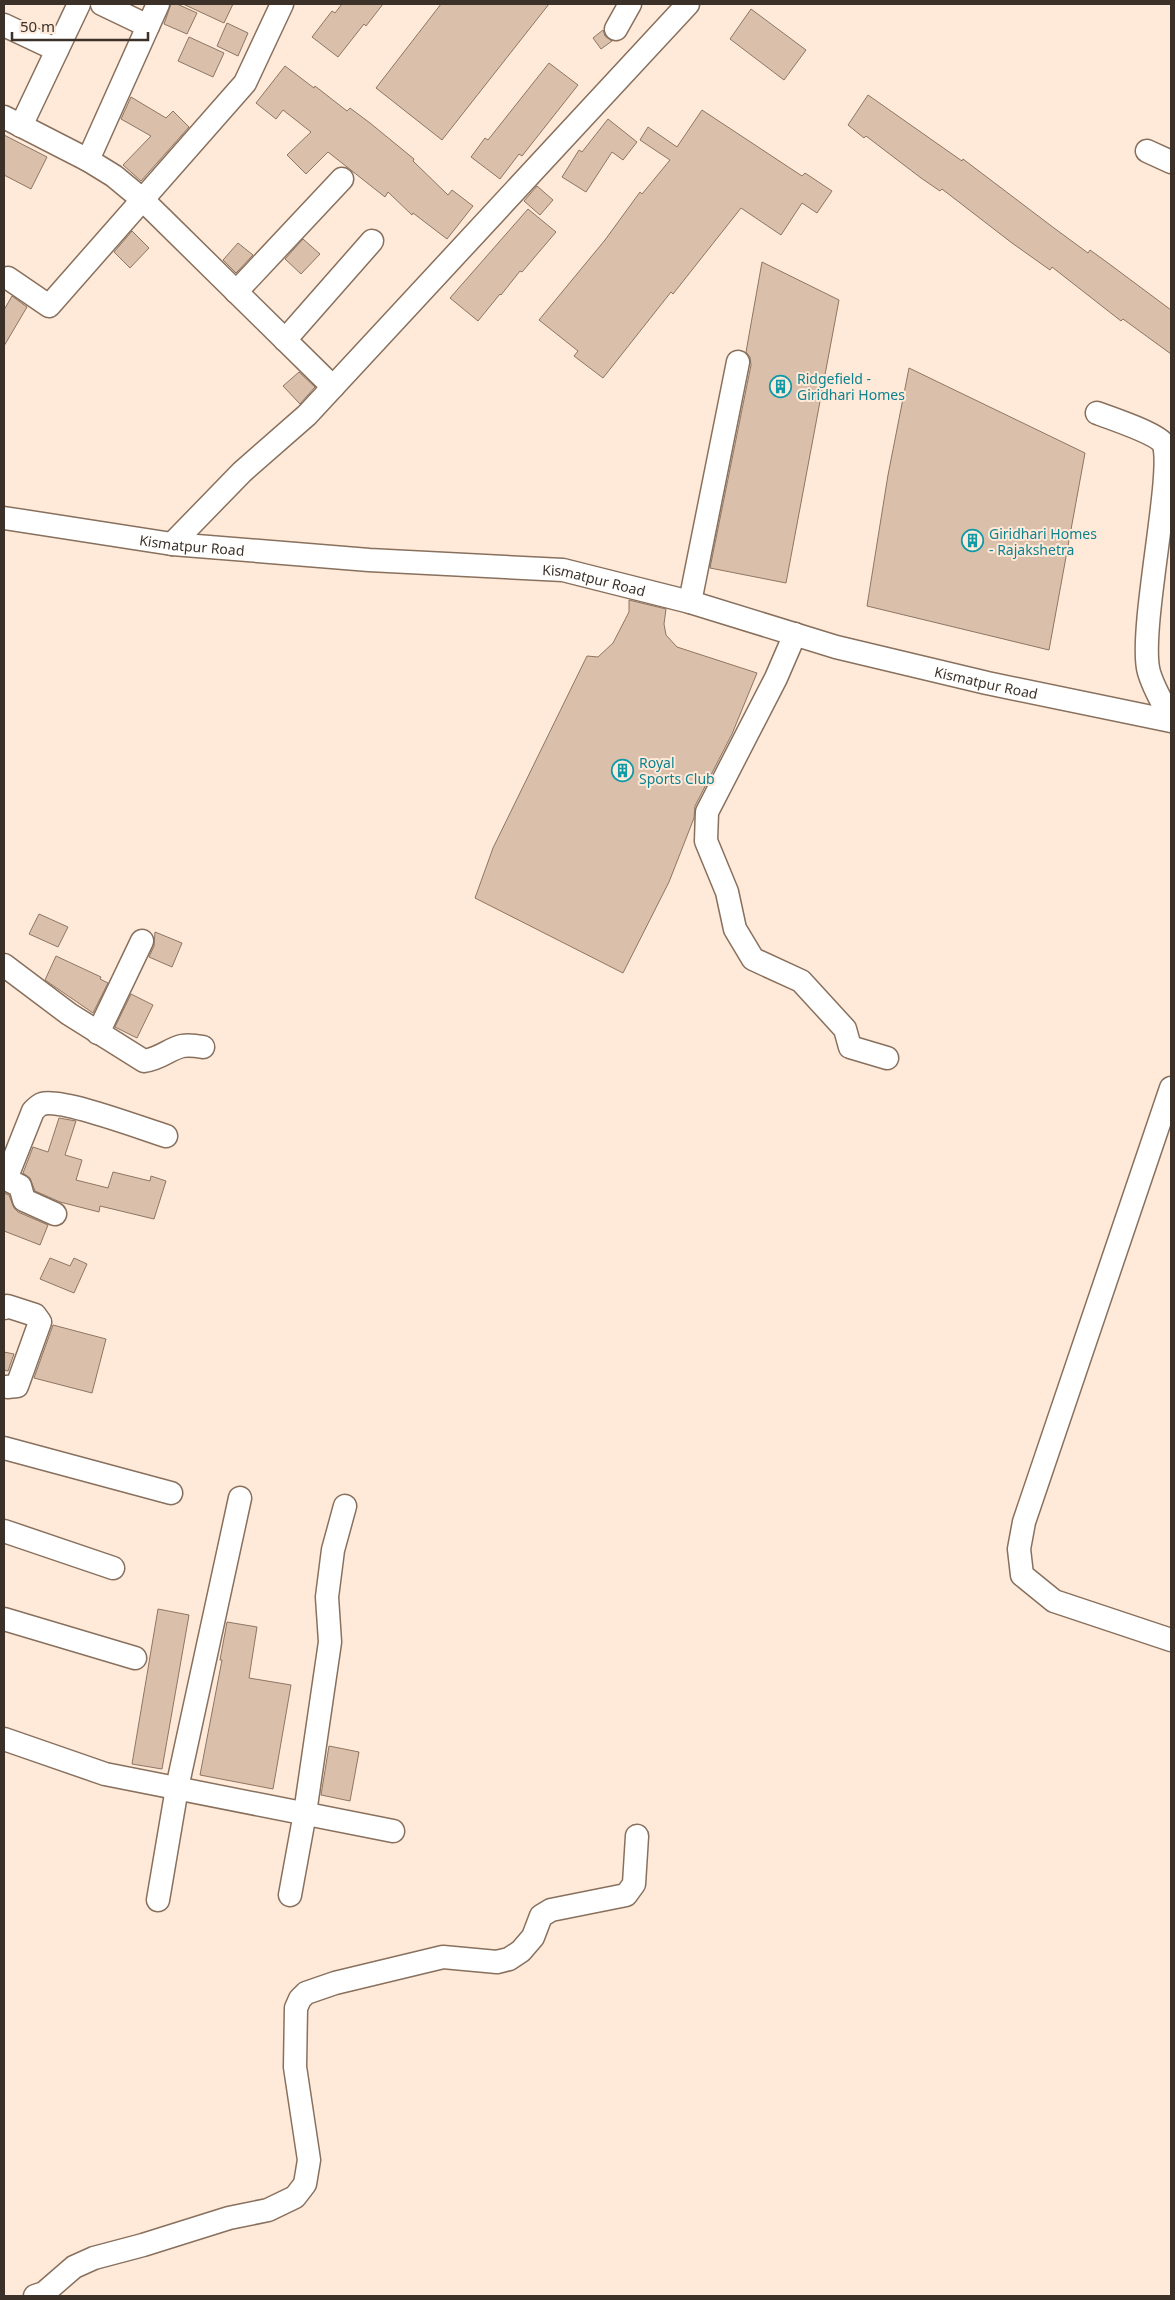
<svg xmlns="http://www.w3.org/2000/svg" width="1175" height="2300" viewBox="0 0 1175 2300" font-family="'Noto Sans',sans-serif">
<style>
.building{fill:#dabfab;stroke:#8e7663}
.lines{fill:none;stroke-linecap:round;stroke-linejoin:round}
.minor-casing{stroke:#88705d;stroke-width:25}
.minor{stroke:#fff;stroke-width:22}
.labels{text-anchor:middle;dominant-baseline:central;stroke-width:4;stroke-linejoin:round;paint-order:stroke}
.culture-label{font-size:14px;fill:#0d838f;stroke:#ffe9d8;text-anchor:start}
.street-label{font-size:14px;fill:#3c3129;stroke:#ffe9d8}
</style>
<rect width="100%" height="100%" fill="#ffe9d8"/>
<path class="building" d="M171,4H177L197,13L187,34L164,24Z
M183,4H233L224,23Z
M342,4H383L366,26L364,24L338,57L312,37L332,11L335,13Z
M441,4H549L442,140L376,88Z
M751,9L806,50L784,80L730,39Z
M227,23L248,33L238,56L217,46Z
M603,30L605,36L612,41L601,49L593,38Z
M189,37L224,53L213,77L178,61Z
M549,63L578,85L522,156L519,154L500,179L471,157L485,138L488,140Z
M285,66L314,88L315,86L347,111L350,108L370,123L414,159L413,161L448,195L452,190L473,206L447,239L413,213L412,215L388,192L385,197L328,152L306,174L287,155L311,132L283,110L276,119L256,103Z
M868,95L962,161L963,159L1054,228L1088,253L1090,250L1108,263L1171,310V354L1123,319L1121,321L1052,267L1050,270L1012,243L942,189L940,191L921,178L866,136L864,138L848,125Z
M131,97L166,118L173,111L189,127L141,181L123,165L151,136L121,119Z
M702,110L802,176L805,173L832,191L817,213L802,203L781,235L741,208L673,294L671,292L603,378L574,356L578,351L539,320L605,240L640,192L642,194L670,160L640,140L648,127L677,147Z
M608,119L637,142L623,160L612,152L586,192L562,177L579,150L582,152Z
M4,135L47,157L31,189L4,175Z
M537,186L553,200L540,215L524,201Z
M528,209L556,232L522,272L520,271L501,295L500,294L478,321L450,298Z
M132,231L149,248L130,268L114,252Z
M303,239L320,254L301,274L285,259Z
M238,243L253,255L236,273L223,260Z
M762,262L839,300L786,583L710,568L751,365L750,357L746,352Z
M12,296L27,307L4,346V310Z
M909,368L1085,453L1049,650L867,606L888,475Z
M299,372L315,387L300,404L283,386Z
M629,600L666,609L664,624L666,635L677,647L757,673L732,734L695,806L694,818L669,882L623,973L475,898L493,848L587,656L598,657L613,643L629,612Z
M39,914L68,927L58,947L29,934Z
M155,932L182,943L172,967L149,957L154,946Z
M56,956L101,977L100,979L108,983L93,1013L45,980Z
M131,994L153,1005L137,1038L115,1027Z
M59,1118L76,1121L65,1155L82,1160L76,1180L108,1188L113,1172L150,1181L151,1176L166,1181L154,1219L100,1206L99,1212L60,1202L35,1191L30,1178L23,1173L33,1147L48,1152Z
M4,1193L9,1195L14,1208L18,1212L48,1225L40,1245L4,1231Z
M50,1258L70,1266L74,1258L87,1264L74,1293L40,1279Z
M53,1325L106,1339L92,1393L34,1378Z
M4,1352L14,1354L8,1371L4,1370Z
M158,1609L189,1615L162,1769L132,1764Z
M227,1622L257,1627L249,1678L291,1685L273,1789L200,1775L222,1660H220Z
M329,1746L359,1752L350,1801L321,1795Z"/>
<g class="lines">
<defs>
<g id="minor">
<path d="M102,4L148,26"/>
<path d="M4,25L57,50"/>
<path d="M616,29L630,4"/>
<path d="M4,117L88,160L114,176L143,200L333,387"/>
<path d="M21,126L79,4"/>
<path d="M1147,151L1171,162"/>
<path d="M88,160L158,4"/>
<path d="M8,278L49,306L245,83L282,4"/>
<path d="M236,292L342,179"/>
<path d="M285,340L372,241"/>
<path d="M1097,413C1111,418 1155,433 1163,443C1175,469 1140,621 1148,668C1151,685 1164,704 1171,720"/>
<path id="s1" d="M4,518L172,544L369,560L563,570L690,602L836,647L987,683L1171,721"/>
<path d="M172,544L242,472L307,415L688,4"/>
<path d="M690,602L738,362"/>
<path d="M795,634L776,678L707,812L706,841L727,892L735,929L753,959L801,981L845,1029L850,1047L887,1058"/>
<path d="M4,965L69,1014L144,1061C162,1058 167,1050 182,1046C189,1045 197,1046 203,1047"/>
<path d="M98,1033L142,941"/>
<path d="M1171,1088L1024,1522L1019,1549L1022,1575L1054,1601L1171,1640"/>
<path d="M4,1178L20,1186L24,1200L55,1214"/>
<path d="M6,1179L33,1111C35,1109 39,1105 42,1104C62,1098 143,1129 166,1136"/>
<path d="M4,1308L7,1306L35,1315L40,1322L17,1386L7,1387"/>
<path d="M4,1448L171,1493"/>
<path d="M4,1531L113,1568"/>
<path d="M4,1619L135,1658"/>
<path d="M4,1739L105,1774L393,1831"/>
<path d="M290,1895L305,1813L330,1642L327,1597L333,1550L345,1506"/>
<path d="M158,1900L177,1788L240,1498"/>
<path d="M35,2296L44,2293L74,2267L94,2258L143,2245L229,2218L268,2210L295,2197L305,2184L309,2160L295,2067L296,2008L300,1999L306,1993L335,1983L443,1957L497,1962L509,1959L521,1951L533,1937L541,1916L551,1910L626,1895L634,1884L637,1836"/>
</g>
</defs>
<use href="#minor" class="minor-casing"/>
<use href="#minor" class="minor"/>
</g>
<defs>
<symbol id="building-ring" viewBox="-11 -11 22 22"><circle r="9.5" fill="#ffe9d8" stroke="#0f9aa8" stroke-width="1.5"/><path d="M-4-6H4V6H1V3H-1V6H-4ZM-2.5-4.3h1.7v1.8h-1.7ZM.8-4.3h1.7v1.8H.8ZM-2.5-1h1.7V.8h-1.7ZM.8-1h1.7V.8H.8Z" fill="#0f9aa8"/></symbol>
</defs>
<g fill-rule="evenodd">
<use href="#building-ring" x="768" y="374" width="25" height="25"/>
<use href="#building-ring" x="960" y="528" width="25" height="25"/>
<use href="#building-ring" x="610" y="758" width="25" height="25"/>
</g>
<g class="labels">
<g class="culture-label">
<text x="797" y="378">Ridgefield -<tspan x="797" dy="16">Giridhari Homes</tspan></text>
<text x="989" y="533">Giridhari Homes<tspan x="989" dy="16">- Rajakshetra</tspan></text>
<text x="639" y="762">Royal<tspan x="639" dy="16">Sports Club</tspan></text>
</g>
<g class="street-label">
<text stroke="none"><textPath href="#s1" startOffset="190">Kismatpur Road</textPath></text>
<text stroke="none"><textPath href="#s1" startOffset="594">Kismatpur Road</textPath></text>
<text stroke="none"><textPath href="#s1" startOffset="1000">Kismatpur Road</textPath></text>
</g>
</g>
<rect width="1175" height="2300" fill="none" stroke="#3c3129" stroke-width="10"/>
<path d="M12 32v8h136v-8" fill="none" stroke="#3c3129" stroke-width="2.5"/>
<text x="20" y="32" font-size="15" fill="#3c3129" stroke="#ffe9d8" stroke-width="4" paint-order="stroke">50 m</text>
</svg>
